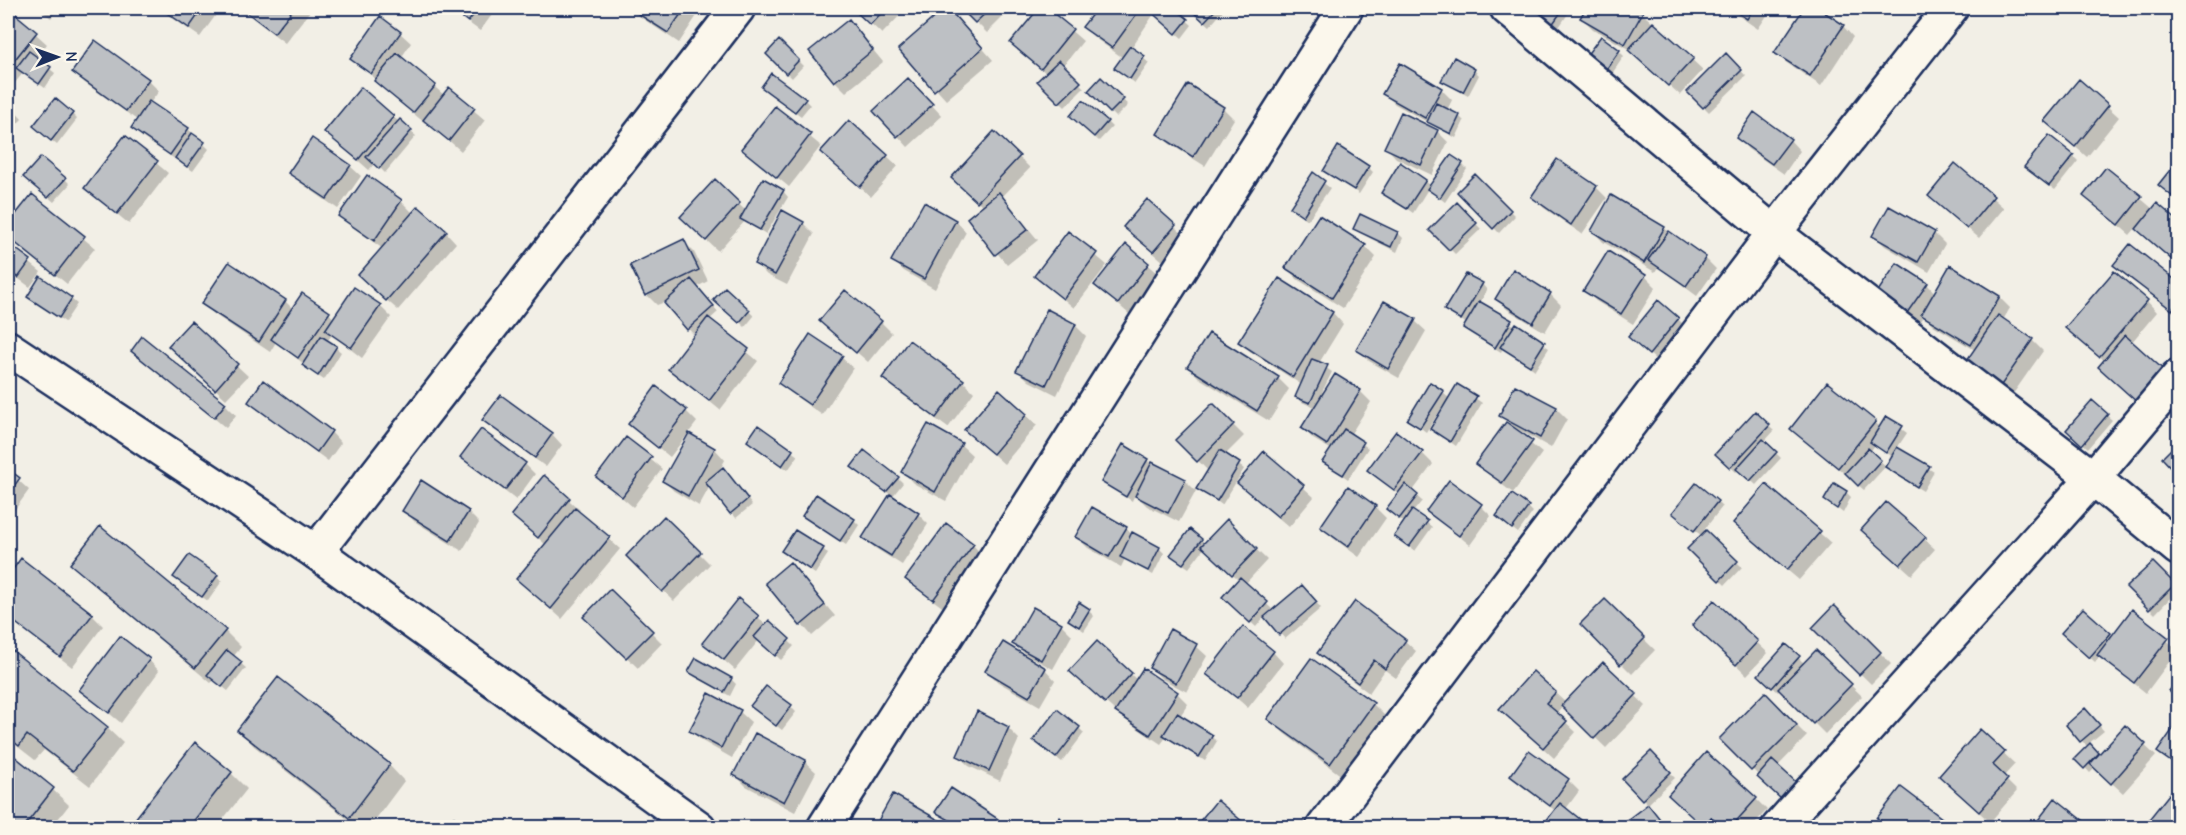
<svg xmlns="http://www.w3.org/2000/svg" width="2186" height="835" viewBox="0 0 2186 835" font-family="'Comic Neue',sans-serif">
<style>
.shadow{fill:#0003}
.building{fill:#bdc0c4;stroke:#1b2f5e;stroke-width:1.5}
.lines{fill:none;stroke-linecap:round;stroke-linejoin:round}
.minor-casing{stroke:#1b2f5e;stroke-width:38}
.major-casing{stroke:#1b2f5e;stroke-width:38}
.minor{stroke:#fbf7ec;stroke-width:33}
.major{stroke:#fbf7ec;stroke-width:33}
</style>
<rect width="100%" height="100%" fill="#f2efe6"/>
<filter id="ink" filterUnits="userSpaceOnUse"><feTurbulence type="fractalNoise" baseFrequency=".0167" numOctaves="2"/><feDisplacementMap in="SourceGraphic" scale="12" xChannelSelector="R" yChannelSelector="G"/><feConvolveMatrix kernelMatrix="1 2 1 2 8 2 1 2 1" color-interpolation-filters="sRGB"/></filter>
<g filter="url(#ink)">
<path class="shadow" d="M37,8H59L51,18Z
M158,8H221L200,37Z
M240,8H306L310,11L285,43Z
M448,8H497L480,31Z
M630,8H702L679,43L639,16Z
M854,8H907L882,34Z
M947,8L993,60L946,100L900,49Z
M962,8H1008L1010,10L987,33Z
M1041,8H1045L1083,41L1063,66L1084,88L1065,107L1039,81L1047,74L1012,43Z
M1057,8H1067L1064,12Z
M1098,8H1147L1150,10L1151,8H1173L1192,25L1182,38L1154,14L1131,48L1149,63L1135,83L1121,73L1123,58L1095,38L1084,27Z
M1190,8H1220L1223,11L1210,26Z
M1533,8H1572L1555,33L1529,13Z
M1588,8H1633L1642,13L1703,70L1680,95L1632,51L1593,29L1582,18Z
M1727,8H1772L1758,29Z
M1806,8H1815L1843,26L1853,37L1821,86L1787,63L1776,53Z
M8,9L47,44L36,58L55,73L45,88L23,73L14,84L8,79Z
M849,21L883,62L846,92L835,81Z
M400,33L411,43L401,58L444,95L449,89L485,120L461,151L426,121L425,123L387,92L377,80L352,59Z
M779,42L803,66L792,78L768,54Z
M1619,51L1624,56L1609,78L1590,65Z
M1726,55L1746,76L1709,112L1689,92Z
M1401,65L1441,89L1452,100L1447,110L1459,116L1464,121L1456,138L1395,104L1384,93Z
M1474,70L1479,75L1468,96L1448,85L1443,80Z
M74,72L148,80L159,91L150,103L188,129L209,149L193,171L143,138L133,127L137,120L85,83Z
M1101,79L1128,105L1116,117L1090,91Z
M2079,81L2119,117L2087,157L2046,121Z
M361,90L416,136L385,173L375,163L369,170L326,132Z
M919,91L942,116L908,147L898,136Z
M768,92L805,100L810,105L801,116Z
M8,104L22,119L8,133Z
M775,108L821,146L789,187L743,149Z
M1223,108L1234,119L1205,166L1170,144L1159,134Z
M72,114L77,119L57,145L40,131Z
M1077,121L1107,122L1112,127L1099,141Z
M1435,129L1448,142L1432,175L1396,158L1386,147Z
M125,137L168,173L129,224L86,188Z
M1738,138L1790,140L1800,151L1784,174L1748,149Z
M887,156L898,166L871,197L833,163Z
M2073,156L2078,161L2055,190L2031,172Z
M1019,157L1030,168L1002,197L1038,240L1007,265L969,218L983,206L964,188Z
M2178,162V200L2160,185Z
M1462,164L1467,169L1445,202L1428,189L1413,213L1383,192L1425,181L1431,186Z
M1955,165L2004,208L1979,238L1941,206Z
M350,166L361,176L338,209L301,183L290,172Z
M1368,167L1373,172L1359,194L1325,170Z
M2107,169L2154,210L2158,205L2178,223V265L2136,228L2130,235L2085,196Z
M1313,175L1330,188L1308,220L1297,212Z
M1475,176L1515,216L1499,233L1459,192Z
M65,179L70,184L54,202L31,182Z
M715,182L746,211L783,191L788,197L766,234L745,221L718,251L693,228Z
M1596,187L1607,198L1582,234L1544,208L1533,197Z
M32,196L95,248L67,284L8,236V227Z
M401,201L414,214L446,232L456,243L398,310L370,286L383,249L351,226L340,216Z
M1147,202L1186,237L1164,262L1136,238Z
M924,204L956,221L966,232L935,289L904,271L893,261Z
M1457,204L1481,229L1455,254L1431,230Z
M1361,216L1398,233L1403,238L1397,252L1360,233L1354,228Z
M803,223L814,234L787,285L767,275L756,264Z
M1664,228L1705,258L1716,269L1697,296L1658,267L1655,272L1603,242L1593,231Z
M1069,233L1107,265L1074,308L1036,276Z
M1934,233L1945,244L1929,272L1885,246L1874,235Z
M683,241L694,252L708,281L697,287L718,312L709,320L758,361L720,410L670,369L700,328L693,334L665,302L657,305L647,295Z
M8,245L41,272L30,287L8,271Z
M1126,246L1159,275L1129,314L1096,285Z
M1365,246L1376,257L1343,308L1297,279L1287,268Z
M2130,246L2178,284V316L2126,275L2115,265Z
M1645,276L1656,287L1633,324L1596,301L1585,290Z
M1279,280L1333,313L1343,324L1319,363L1332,372L1322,392L1360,391L1371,402L1350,435L1368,448L1348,479L1324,462L1332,450L1313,439L1303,428L1315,408L1302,402L1297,396L1302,385L1251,352L1240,341Z
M1482,284L1487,290L1480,303L1549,348L1535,370L1503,348L1501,352L1470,333L1464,328L1467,324L1446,310Z
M1927,284L1935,293L1999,297L2010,308L2003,320L2032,340L2043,351L2006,404L1975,350L1933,325L1924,315L1914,330L1885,311Z
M725,289L754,316L745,327L721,305Z
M1550,294L1561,305L1545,332L1508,310L1497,299Z
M29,296L71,299L77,304L65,322Z
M285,301L293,309L329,313L334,319L380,306L391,317L362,358L332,335L327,341L341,352L324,380L309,370L304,364L276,342L270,352L214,314L203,304Z
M2147,301L2157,312L2131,343L2105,361L2078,338Z
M1384,303L1415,321L1426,331L1399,378L1369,361L1358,350Z
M1678,319L1683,324L1655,359L1635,342Z
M821,321L881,322L892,333L868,362Z
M191,323L248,376L226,399L181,357Z
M1075,325L1086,336L1057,395L1029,381L1018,370Z
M811,336L842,358L853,368L822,415L791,393L780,383Z
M133,351L225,404L236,415L226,428Z
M1189,367L1278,378L1289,389L1269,421L1199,378Z
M884,378L963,381L974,392L948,428L895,389Z
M1458,386L1482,403L1456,446L1432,429L1445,407L1443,406L1426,432L1409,419L1443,393L1450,399Z
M250,402L331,432L341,443L328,461L261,412Z
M2092,402L2112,420L2088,448L2068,430Z
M1213,405L1244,436L1225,455L1244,469L1222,505L1198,488L1209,472L1178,440Z
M1556,408L1567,419L1551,448L1515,428L1514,430L1542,453L1513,493L1488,474L1477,464L1508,422L1501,415Z
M686,411L697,422L670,457L629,424Z
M1755,413L1774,431L1764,442L1781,458L1756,485L1739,469L1736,472L1717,454Z
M1026,415L1037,425L1004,464L966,430Z
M1887,418L1907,433L1897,448L1934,472L1923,491L1892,472L1887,467L1893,457L1875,445L1870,452L1886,466L1864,490L1792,429L1875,422L1881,428Z
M484,419L552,434L562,445L546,467L495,430Z
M929,426L961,445L972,455L946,501L913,483L903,472Z
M758,427L798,456L788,470L754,446Z
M690,435L715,449L725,460L718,473L728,474L752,505L736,518L710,486L699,506L674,491L664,481Z
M626,439L662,469L633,507L598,477Z
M1265,453L1314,497L1289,527L1250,493Z
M1422,453L1433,464L1412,492L1422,501L1413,512L1432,527L1415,551L1401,541L1405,523L1393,514L1399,495L1369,469Z
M462,457L525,464L535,474L516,500L473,467Z
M1147,460L1152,465L1185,480L1196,491L1179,522L1147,506L1135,494L1132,501L1103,482Z
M8,471L29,490L8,519Z
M859,472L898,478L903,483L892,497L918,514L928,524L902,565L875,548L864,537L891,495Z
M544,478L580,510L578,512L620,549L562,619L518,579L546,545L513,515Z
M1766,486L1831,543L1799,580L1745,534Z
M1846,492L1851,497L1843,513L1826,500Z
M1717,502L1722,507L1704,530L1742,567L1725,585L1689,549L1702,536L1679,518Z
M1886,504L1935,549L1912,575L1874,541Z
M1481,506L1491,516L1470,545L1428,511Z
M1375,507L1386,518L1359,557L1333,538L1322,527Z
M1528,507L1533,512L1518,533L1503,521Z
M404,510L468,512L479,523L462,551L414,521Z
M804,516L854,520L859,525L846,545Z
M664,518L710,564L674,601L628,556Z
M1227,521L1267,560L1245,584L1272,609L1268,613L1269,615L1307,592L1321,608L1285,639L1265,616L1256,627L1224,597L1239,580L1205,547L1189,568L1177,560L1201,540L1205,543Z
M101,528L225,631L241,647L233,657L246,668L228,691L214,680L211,683L87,579L72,563Z
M1126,528L1132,535L1159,548L1164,553L1153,575L1125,559L1121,567L1088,548L1077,537Z
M973,545L983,556L945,609L918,589L907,579Z
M823,549L828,554L815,574L783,551Z
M21,560L92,615L103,626L72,667L8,618V578Z
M790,564L835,616L812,636L767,583Z
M2153,564L2178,590L2155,614L2128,587Z
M217,576L222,581L208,601L181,582Z
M610,591L662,643L638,668L585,617Z
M1605,601L1655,650L1632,674L1582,624Z
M1714,602L1768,653L1747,675L1705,635Z
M1834,607L1891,664L1871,684L1814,628Z
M2083,610L2113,637L2132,611L2178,650L2146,693L2100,656L2095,662L2063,633Z
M1089,611L1094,616L1084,631L1075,625Z
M758,617L766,625L769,622L794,646L781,660L759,640L735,670L704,643Z
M1061,624L1072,635L1053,669L1025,654L1014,643Z
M1405,641L1416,651L1396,678L1385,670L1369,693L1330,664L1319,653Z
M1097,643L1137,680L1177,693L1188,704L1180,716L1217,741L1205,761L1167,736L1161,744L1128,722L1082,682Z
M1196,646L1207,656L1187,692L1162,679L1151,668Z
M1786,646L1805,664L1816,652L1862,696L1825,734L1780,689L1778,692L1760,675Z
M8,649L107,728L123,743L90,786L44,750L35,760L8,739Z
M1273,652L1283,663L1248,708L1208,673Z
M149,660L159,671L121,723L81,690Z
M1312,660L1373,704L1389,720L1346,779L1285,734L1269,719Z
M1603,664L1646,706L1606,748L1563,706L1557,714L1576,732L1554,758L1512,720L1555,693L1566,703Z
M1045,669L1055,680L1040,706L998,682L987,671Z
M690,672L731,679L736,684L730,696L695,677Z
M1765,694L1807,736L1777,767L1800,788L1787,803L1721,739Z
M710,695L740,712L751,722L732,758L702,741L691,731Z
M791,707L796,712L782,730L757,711Z
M978,713L1008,728L1019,739L1000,781L969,766L958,756Z
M2090,715L2104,731L2088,744L2100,755L2125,727L2156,756L2123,793L2095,768L2090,773L2077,759L2088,747L2082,741Z
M1079,728L1084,733L1062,762L1040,745Z
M239,730L389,765L404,781L369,828H359L254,746Z
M1980,731L2015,764L2003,777L2017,791L1990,822L1951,787Z
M2174,731L2178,735V767L2164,757Z
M756,735L805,762L816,772L795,812L746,786L735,775Z
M195,744L231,773L247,789L216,828H130Z
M8,753L53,790L69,805L51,828H8Z
M1651,753L1675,778L1648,804L1624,779Z
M1512,776L1568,780L1579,791L1565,810L1587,828H1555L1556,811L1523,787Z
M2178,786V828H2154L2148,822Z
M1756,799L1767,810L1750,828H1705L1681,806Z
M937,811L997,820L1004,828H951L953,825Z
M1879,818L1942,820L1949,828H1889Z"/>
<path class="building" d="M8,8L37,32L8,68Z
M160,8H203L189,28Z
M241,8H294L274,33Z
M450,8H479L468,22Z
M629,8H685L668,33Z
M852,8H886L870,25Z
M945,8H948L983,48L934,91L898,49Z
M960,8H991L975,23Z
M1039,8H1047L1073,29L1041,69L1010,43Z
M1097,8H1141L1112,48L1082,27Z
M1149,8H1175L1188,19L1176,34L1148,9Z
M1189,8H1217L1204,22Z
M1532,8H1564L1549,29Z
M1586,8H1636L1643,12L1625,44L1580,18Z
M1730,8H1754L1747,19Z
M1804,8H1818L1844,25L1810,76L1774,53Z
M380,16L401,32L371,74L350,59Z
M849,19L873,50L834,82L809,51Z
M1653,22L1694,58L1668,86L1628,50Z
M1601,36L1620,50L1603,74L1583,60Z
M95,40L149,79L126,111L72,72Z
M779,40L799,60L786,74L766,54Z
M1130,46L1145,56L1130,79L1114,68Z
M29,51L51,67L39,84L16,68Z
M397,53L436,85L413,113L374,81Z
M1726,53L1742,70L1703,108L1687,92Z
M1454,57L1475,69L1463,92L1441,81Z
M1059,60L1081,82L1059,103L1037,81Z
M1400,63L1442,88L1425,118L1382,94Z
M771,73L806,99L795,112L761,87Z
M1101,77L1124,99L1110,113L1088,91Z
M908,78L933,104L897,137L873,111Z
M2079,79L2109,105L2075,147L2044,121Z
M1188,84L1224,107L1193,157L1157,134Z
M361,87L394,116L358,160L324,132Z
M449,87L475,108L449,141L423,120Z
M55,98L73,113L51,141L33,126Z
M1083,100L1108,121L1094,137L1070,116Z
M149,101L189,128L170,155L131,128Z
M1436,103L1460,115L1451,134L1427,122Z
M775,106L811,134L777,178L741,149Z
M1401,112L1438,130L1421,165L1384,148Z
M1754,112L1791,139L1772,164L1736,138Z
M400,119L412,130L379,169L366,157Z
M849,120L888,155L860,187L820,152Z
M994,131L1020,156L977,202L951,178Z
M192,133L205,142L187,167L175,158Z
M125,135L158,161L117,214L84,188Z
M2049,135L2074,155L2049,186L2024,167Z
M312,138L351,165L327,199L288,173Z
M1338,146L1369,166L1354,190L1323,171Z
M1451,155L1463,163L1440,198L1427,189Z
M41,157L66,178L48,198L23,177Z
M1557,159L1597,186L1571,225L1531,197Z
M2178,160V198L2177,200L2158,185Z
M1400,162L1426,180L1407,209L1381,193Z
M1955,163L1994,196L1967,229L1928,196Z
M2106,167L2142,196L2119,225L2083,196Z
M1313,172L1325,181L1303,216L1290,207Z
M1475,174L1511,210L1493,229L1457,192Z
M367,175L402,200L374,241L338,216Z
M763,178L784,190L760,230L740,219Z
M715,179L740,203L706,241L680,217Z
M999,192L1028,229L995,255L967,218Z
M32,194L85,236L55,275L8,237V224Z
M1611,195L1665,227L1644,263L1591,231Z
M1147,199L1176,225L1153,252L1123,227Z
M924,202L956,220L924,279L891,261Z
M1457,202L1477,223L1449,250L1429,230Z
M2157,203L2178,221V265L2136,229Z
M418,206L447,231L386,301L358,275Z
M1889,206L1935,232L1918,262L1872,236Z
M782,210L804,222L775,275L754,264Z
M1360,214L1398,232L1391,247L1353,229Z
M1319,215L1366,245L1332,298L1285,268Z
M1068,231L1097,253L1063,299L1034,276Z
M1669,231L1706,257L1686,286L1648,260Z
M684,239L699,270L645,296L630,265Z
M8,243L31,260L18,278L8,270Z
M1126,244L1149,263L1118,304L1094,285Z
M2130,244L2178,282V302L2172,310L2113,265Z
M1608,251L1646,275L1621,314L1583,291Z
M229,262L286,300L259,342L201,304Z
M1897,263L1928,283L1902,320L1872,300Z
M1950,265L2000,296L1971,345L1921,315Z
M1513,269L1551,293L1533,323L1495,299Z
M2114,271L2148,300L2099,357L2065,328Z
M1466,274L1483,283L1461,320L1444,310Z
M40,276L72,298L59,318L27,297Z
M1279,278L1333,312L1293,377L1238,342Z
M691,279L714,306L687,330L664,303Z
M354,287L381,305L351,348L325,330Z
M725,287L750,310L739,323L713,300Z
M845,290L882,321L856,353L819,321Z
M302,293L330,312L298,358L271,339Z
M1658,300L1679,318L1649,355L1628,337Z
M1384,301L1416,319L1388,369L1356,350Z
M1479,301L1512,320L1495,348L1463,328Z
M1047,309L1076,324L1046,385L1016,371Z
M1998,315L2033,339L1995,394L1960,370Z
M708,317L749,349L709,401L668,369Z
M191,321L238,364L215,390L168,346Z
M1516,323L1545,342L1530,366L1500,347Z
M1209,333L1279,377L1257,411L1187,367Z
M810,334L843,356L810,405L778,383Z
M2125,335L2166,372L2138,403L2098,367Z
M142,336L226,403L214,418L131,351Z
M321,336L337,346L318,376L302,365Z
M909,340L964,380L936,418L882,378Z
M1312,359L1328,365L1310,403L1295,397Z
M1335,374L1361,390L1327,445L1301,428Z
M263,380L332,431L317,452L248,402Z
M1430,382L1444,391L1420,428L1407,420Z
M1827,382L1876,421L1838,468L1790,429Z
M1457,384L1477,396L1450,442L1430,429Z
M1515,385L1557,407L1540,438L1499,416Z
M656,386L687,410L658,448L628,424Z
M999,389L1027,414L993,454L964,430Z
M501,395L553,433L535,458L482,420Z
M2092,400L2108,414L2082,445L2066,430Z
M1213,403L1234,424L1197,462L1175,440Z
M1755,411L1770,425L1730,468L1715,454Z
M1886,416L1903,426L1886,453L1870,442Z
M1506,422L1533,441L1502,483L1475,464Z
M928,424L962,443L935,492L901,472Z
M758,425L793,450L782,466L747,441Z
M481,429L526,463L505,490L460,457Z
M1344,429L1364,442L1343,475L1322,462Z
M1396,431L1423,452L1394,490L1367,470Z
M689,433L715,448L688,496L662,481Z
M626,437L652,457L622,497L596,477Z
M1763,439L1777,452L1750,481L1736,469Z
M2178,442V475L2162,458Z
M1123,444L1148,459L1126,497L1101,482Z
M1897,447L1930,466L1917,487L1885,467Z
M1868,448L1881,460L1858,486L1845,473Z
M864,450L899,477L886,492L851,467Z
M1220,450L1240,463L1217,501L1196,489Z
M1264,451L1304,485L1278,517L1237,483Z
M1152,462L1186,479L1168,513L1135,496Z
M723,467L748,499L730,514L705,482Z
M8,469L20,478L8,494Z
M544,475L570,498L538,538L511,515Z
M421,480L469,511L450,541L402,511Z
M1449,480L1482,504L1459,536L1426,511Z
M1696,483L1718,501L1694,531L1672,513Z
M1834,483L1847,491L1837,509L1824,500Z
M1405,484L1418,495L1399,519L1386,509Z
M1766,484L1821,531L1787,570L1733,523Z
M1348,486L1376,506L1348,547L1320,527Z
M816,494L855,519L840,541L802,516Z
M890,494L919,513L891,556L862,538Z
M1512,494L1529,506L1512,529L1496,516Z
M1886,502L1926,537L1900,565L1861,530Z
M1092,507L1127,527L1109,557L1075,537Z
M575,508L610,537L551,609L516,579Z
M1412,510L1428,521L1409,547L1394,536Z
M664,516L701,552L662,592L626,556Z
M1227,519L1257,549L1232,575L1201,546Z
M946,523L974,544L933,600L905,579Z
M100,526L226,630L195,668L70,564Z
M1190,529L1202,539L1183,564L1170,555Z
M795,530L824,548L810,570L781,551Z
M1706,530L1738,561L1719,581L1687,549Z
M1132,532L1160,547L1148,571L1120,557Z
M189,555L218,575L202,597L173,577Z
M21,558L93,614L60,657L8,617V576Z
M790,562L825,605L800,626L765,583Z
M2153,562L2175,584L2149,610L2126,587Z
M1240,577L1268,602L1250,623L1222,597Z
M1302,585L1317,602L1279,635L1264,617Z
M610,589L653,631L626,658L583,617Z
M738,598L759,616L724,660L702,643Z
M1605,599L1645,638L1620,665L1580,624Z
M1714,600L1758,641L1736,665L1692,625Z
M1355,601L1406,640L1385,669L1374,660L1358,683L1317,653Z
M1079,602L1090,609L1079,627L1068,620Z
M1834,605L1881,652L1859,675L1812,628Z
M1033,607L1062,623L1041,660L1012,644Z
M2083,608L2111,633L2089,658L2061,633Z
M2132,609L2169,638L2134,683L2097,655Z
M769,620L790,639L775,656L754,637Z
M1243,626L1274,651L1237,698L1206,674Z
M1170,629L1197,644L1176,683L1149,668Z
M120,636L150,659L109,713L79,690Z
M1097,641L1132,673L1105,703L1069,671Z
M1003,642L1046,668L1029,697L985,671Z
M1786,644L1800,656L1772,688L1758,675Z
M8,647L108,727L73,771L27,735L19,746L8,737Z
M227,650L242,662L222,687L207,675Z
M1816,650L1852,684L1813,724L1778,689Z
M696,658L732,678L724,692L688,672Z
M1311,658L1374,703L1330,764L1267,719Z
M1603,662L1637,694L1594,739L1561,706Z
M1143,668L1178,692L1150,735L1115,712Z
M1533,671L1556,692L1546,703L1567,721L1543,748L1499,709Z
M278,677L390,764L349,818L237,730Z
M2178,680V700L2169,691Z
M766,686L792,705L776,726L750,706Z
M1765,692L1797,725L1751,771L1719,739Z
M709,693L741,710L721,748L689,731Z
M2085,708L2100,725L2080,742L2066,725Z
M1057,709L1080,727L1056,758L1033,740Z
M977,711L1009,727L989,771L957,756Z
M1177,713L1213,735L1199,757L1163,735Z
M2125,725L2146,744L2111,784L2090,764Z
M1980,729L2005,752L1993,765L2008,779L1979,812L1939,776Z
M2173,729L2178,733L2177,766L2157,752Z
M755,733L806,760L784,802L733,775Z
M195,742L232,772L188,828H128Z
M2090,743L2099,753L2084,769L2074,759Z
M1529,750L1569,779L1550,806L1510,776Z
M8,751L54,788L23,828H8Z
M1651,751L1671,772L1642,800L1622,779Z
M1706,752L1757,798L1730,828H1722L1711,817L1703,827L1668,795Z
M1772,760L1796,782L1781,799L1757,777Z
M2178,783V828H2153L2146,823Z
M1901,787L1943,819L1936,828H1890L1877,818Z
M951,788L998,819L992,828H949L953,822L935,812Z
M893,794L944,823L941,828H874Z
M2055,798L2093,828H2032Z
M1217,800L1250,828H1194Z
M1560,803L1586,824L1584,828H1554L1546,821Z
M1648,804L1667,828H1633L1627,820Z
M454,817L467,828H445Z
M1060,817L1070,828H1050Z"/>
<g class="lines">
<defs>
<path id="minor" d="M1507,8L1774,233L2093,478L2178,548
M316,552L738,8
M824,828L1346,8
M1323,828L1774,233L1951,8
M1778,828L2093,478L2178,377"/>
<path id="major" d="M8,348L316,552L699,828"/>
</defs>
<use href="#minor" class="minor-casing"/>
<use href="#major" class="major-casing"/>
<use href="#minor" class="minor"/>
<use href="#major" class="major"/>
</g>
</g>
<rect width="2186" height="835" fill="none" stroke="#fbf7ec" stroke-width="30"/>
<rect x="15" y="15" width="2156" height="805" fill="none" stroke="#1b2f5e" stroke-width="2" filter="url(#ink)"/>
<g transform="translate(57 57) rotate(89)" stroke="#fbf7ec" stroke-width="4.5" paint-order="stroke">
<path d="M0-4.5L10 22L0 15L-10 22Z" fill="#1b2f5e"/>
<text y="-9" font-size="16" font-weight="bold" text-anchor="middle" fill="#1b2f5e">N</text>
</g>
</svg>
